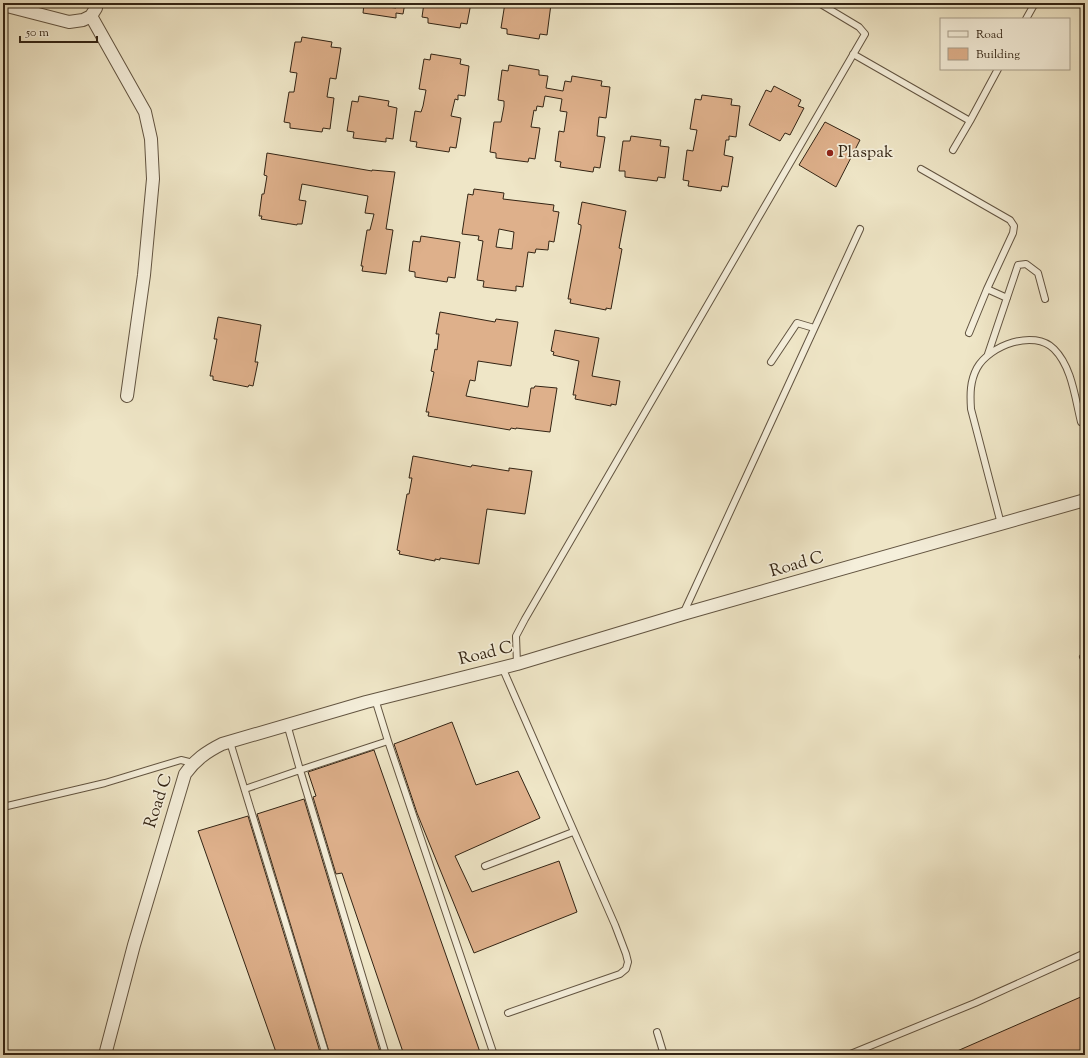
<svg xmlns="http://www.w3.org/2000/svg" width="1088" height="1058" viewBox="0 0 1088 1058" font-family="'Sorts Mill Goudy',serif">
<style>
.building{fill:#deb08b;stroke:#332414;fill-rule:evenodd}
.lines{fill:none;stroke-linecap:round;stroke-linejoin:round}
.lane-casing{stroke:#625441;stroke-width:8}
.street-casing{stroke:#625441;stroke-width:14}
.lane{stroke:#f5efdb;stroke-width:6}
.street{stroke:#f5efdb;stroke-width:12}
.poi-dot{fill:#8f2418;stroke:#f5efdb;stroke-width:1.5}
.labels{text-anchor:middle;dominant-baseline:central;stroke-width:3.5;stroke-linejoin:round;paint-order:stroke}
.poi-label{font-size:17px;fill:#332414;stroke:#f5efdb;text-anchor:start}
.street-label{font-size:17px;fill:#332414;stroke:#f5efdb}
</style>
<rect width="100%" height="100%" fill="#efe6c7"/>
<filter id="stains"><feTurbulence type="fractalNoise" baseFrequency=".005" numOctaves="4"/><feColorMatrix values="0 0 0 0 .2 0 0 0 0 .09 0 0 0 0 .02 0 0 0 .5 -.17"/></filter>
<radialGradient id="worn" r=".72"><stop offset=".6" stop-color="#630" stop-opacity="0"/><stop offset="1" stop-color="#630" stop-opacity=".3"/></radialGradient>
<path class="building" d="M397,3H405L403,14L396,13V18L363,13L364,4L396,8Z
M424,3L458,5L471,3L467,24L461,23L460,28L428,23V18L422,17Z
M505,3L551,4L547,35L540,34L539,39L507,34V29L501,28Z
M302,37L332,42L331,47L341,48L336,79L330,78L327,97L334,98L330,129L323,128L322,132L290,128V123L284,122L289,92H294L297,73L290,72L295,42H301Z
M431,54L461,59L460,64L469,66L465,96L458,95V100L455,99L451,116L461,118L456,148L450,147L449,152L416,147L417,142L410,141L415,111L421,112L423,106L426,90L419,89L424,59L430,60Z
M509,65L539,70V75L548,76L546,88L563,91L565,81L571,82L572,76L602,81L601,86L610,87L606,118L599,117L597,136L605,137L600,168L594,167L593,172L560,167L561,162L555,161L559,131L564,132L567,112L560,111L562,99L545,96L543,107L537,106L536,111L534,110L531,127L540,128L535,159L529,158L528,162L496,158V153L490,152L494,122H501L504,106V101L498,100L502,70L508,71Z
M774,86L801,100L798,106L804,108L790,135L785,133L780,141L749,125L766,90L771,92Z
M702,95L732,99L731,105L740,106L736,137L729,136V140H726L724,155L733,157L728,187L722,186L721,191L688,186L689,181L683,180L687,150L693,151L697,130L690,129L695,99L701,100Z
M359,96L389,101L388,106L397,108L393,139L386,138V142L353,138L354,132L347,131L352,101L358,102Z
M825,122L860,140L836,187L799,165Z
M631,136L661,140L660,146L669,147L665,178L658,177L657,181L625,177V171H619L623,141H630Z
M267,153L372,171V170L395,172L386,229L393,230L386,274L362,271L363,266H361L367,230H370L374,214L365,213L368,196L302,184L299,200L306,201L302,224H297V225L261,219L262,216H259L262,194H264L267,176L264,175Z
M474,189L504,193L503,199L554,205L553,211L559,212L554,242L549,241L548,250L536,249L535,253L528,252L523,287L516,286V291L483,287L484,281L477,280L483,241L478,240L479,236L462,234L468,194L473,195ZM499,229L514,232L512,249L496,247Z
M582,202L626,211L619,248L622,249L611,309L606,308V310L570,303L571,299H568L581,228V225L578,224Z
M421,236L460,242L455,278L448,277L447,282L415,277V272L409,271L413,241L420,242Z
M440,312L495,322L496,319L518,322L511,366L478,361L475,381L470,380L466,396L528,407L531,388H534L535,386L557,388L550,432L516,428V429L511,428L510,430L428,416L429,412H426L434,372L431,371L435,349L437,350L439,334H436Z
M218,317L261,325L255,362H258L253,386L249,385L248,387L213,380V376H210L217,339H214Z
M555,330L599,338L592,376L620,381L616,405L611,404V406L575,399L576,395H573L579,361L553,355L554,352L551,351Z
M413,456L471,467L472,465L509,471V468L532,471L525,514L487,509L479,564L440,558V560L435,559V561L399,554L400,551L397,550L407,494H409L412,478H409Z
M452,722L476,785L518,771L540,818L455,856L472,892L559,861L577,912L474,953L417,813L394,744Z
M374,750L481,1055H404L342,873L336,874L313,797L316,796L308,772Z
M304,799L381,1055H330L257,814Z
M248,816L321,1055H277L198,831Z
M1083,996L1085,1001V1055H948Z"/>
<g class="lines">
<defs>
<path id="lane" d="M1026,19L1035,3
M853,54L970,121L998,69
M953,150L970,121
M921,169L1010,220L1014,226L1013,233L987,289
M969,333L987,289L1007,298
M988,354L1018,265L1026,264L1038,273L1045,299
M771,362L797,323L814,328
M1001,524L971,409C970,394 970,381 977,368C990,345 1034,329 1054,349C1072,367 1075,398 1081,422
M683,614L860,229
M1083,657L1085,656
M517,664L516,636L525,619L865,34L859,27L819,3
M502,667L615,925L626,954L628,962L626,969L620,974L508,1013
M375,699L388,741
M287,724L300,770L388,741L494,1055
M230,742L326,1055
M245,789L300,770L386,1055
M3,807L105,783L181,760L193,763
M485,866L573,832
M657,1032L664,1055
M848,1055L975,1003L1085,953"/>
<path id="street" d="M3,5L69,22L83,20L91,16L96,8L97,3
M91,16L145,112L151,139L153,179L144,275L127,396
M105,1055L134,945L185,774C195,760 206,752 222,744L366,702L517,664L683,614L1085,500"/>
</defs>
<use href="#lane" class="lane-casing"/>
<use href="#street" class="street-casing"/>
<use href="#lane" class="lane"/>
<use href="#street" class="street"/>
</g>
<circle class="poi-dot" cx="830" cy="153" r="4"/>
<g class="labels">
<g class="poi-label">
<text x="838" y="153">Plaspak</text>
</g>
<g class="street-label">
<text transform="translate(797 565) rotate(-16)">Road C</text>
<text transform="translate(486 654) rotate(-14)">Road C</text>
<text transform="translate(159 801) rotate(-72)">Road C</text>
</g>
</g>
<rect width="1088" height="1058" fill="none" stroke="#efe6c7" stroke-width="16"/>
<rect x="4" y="4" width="1080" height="1050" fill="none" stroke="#332414" stroke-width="2"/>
<rect x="8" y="8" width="1072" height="1042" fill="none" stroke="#332414"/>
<rect x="940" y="18" width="130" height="52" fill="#f5efdb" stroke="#a79e8b"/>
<rect x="948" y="31" width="20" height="6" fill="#f5efdb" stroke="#a79e8b"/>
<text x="976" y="38" font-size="12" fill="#332414">Road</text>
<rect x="948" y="48" width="20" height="12" fill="#deb08b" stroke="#a79e8b"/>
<text x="976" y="58" font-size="12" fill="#332414">Building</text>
<path d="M20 36v6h77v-6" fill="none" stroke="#332414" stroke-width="2"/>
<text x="26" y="36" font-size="12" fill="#332414" stroke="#f5efdb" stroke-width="3" paint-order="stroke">50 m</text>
<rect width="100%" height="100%" filter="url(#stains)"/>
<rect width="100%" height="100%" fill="url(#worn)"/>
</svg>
